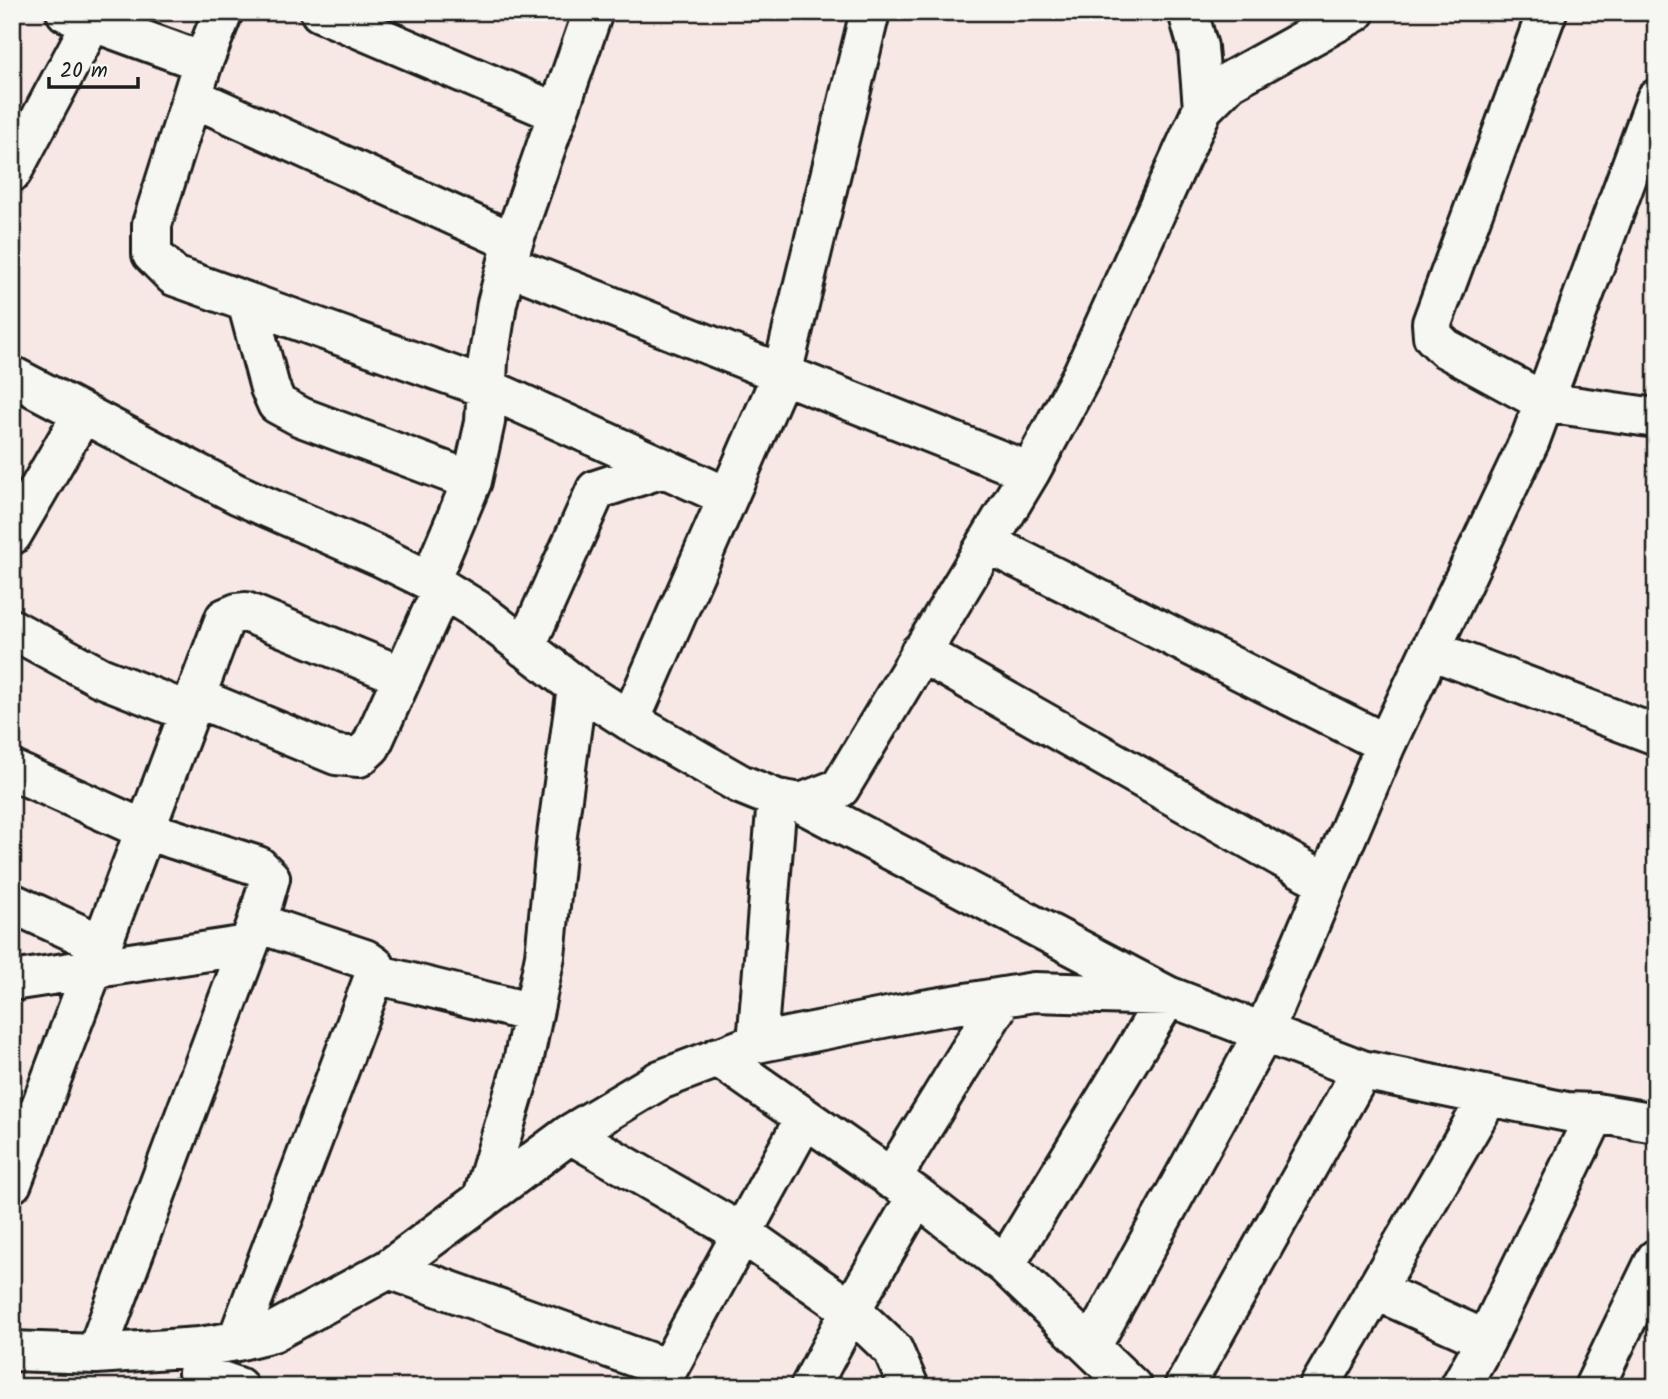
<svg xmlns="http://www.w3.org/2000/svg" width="1668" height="1399" viewBox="0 0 1668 1399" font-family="Kalam,sans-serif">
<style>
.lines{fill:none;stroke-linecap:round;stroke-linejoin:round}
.minor-casing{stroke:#1c1c1c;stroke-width:44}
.minor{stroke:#f6f6f2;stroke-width:38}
</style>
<rect width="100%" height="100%" fill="#f7e8e5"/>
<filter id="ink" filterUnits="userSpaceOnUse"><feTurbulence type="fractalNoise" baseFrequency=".0143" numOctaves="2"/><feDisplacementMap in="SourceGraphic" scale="14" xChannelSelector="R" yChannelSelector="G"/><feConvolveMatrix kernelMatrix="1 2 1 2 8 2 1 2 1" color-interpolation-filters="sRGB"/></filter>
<g filter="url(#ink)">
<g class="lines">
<defs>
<path id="minor" d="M66,12L203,62
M223,12L203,62L152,224V254L174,276L487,388L728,497
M320,12L558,113
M1188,12L1198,47L1203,108
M1547,12L1432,323L1433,336L1445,348L1544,402L1656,418
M192,97L513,242
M12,172L92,22
M507,265L1030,472
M247,302L270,388L277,404L301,417L472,481
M12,376L237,494L379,556L430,581L477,610L577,687L630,721L740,784L777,799L801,803L840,788L1030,472L1082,375L1203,108L1230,81L1355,12
M12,535L83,413
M987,543L1386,744
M430,581L472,481L485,422L488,361L497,303L513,242L593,12
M12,629L100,677L189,712
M525,648L596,490L663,468
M1431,650L1656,735
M920,652L1327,883
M195,697L336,755L359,757L371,746L442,589
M630,721L782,374L870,12
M12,770L145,830L258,866L270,878L257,923L96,1354
M801,803L1168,996L1005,1265
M12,903L103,945
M375,974L533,1013
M12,981L248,945
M757,1043L777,799
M718,1057L917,1196L1005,1265L1132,1387
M570,1134L743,1234L851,1310L893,1350L909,1387
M891,1179L1003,997
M12,1183L225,618L237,613L246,612L402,676
M483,1197L522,1067L545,956L557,835L577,687
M389,1269L668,1369
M1375,1290L1486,1340
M237,1341L375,974V966L365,959L257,923
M1091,1347L1264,1032L1386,744L1530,440L1656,99
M12,1351L96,1354L199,1347L237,1341L273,1332L389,1269L570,1134L660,1080L757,1043L923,1010L1034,992L1168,996L1362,1070L1567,1112L1596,1113L1656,1123
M198,1373L238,1387
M661,1387L668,1369L805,1118
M810,1387L851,1310L917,1196
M1184,1387L1362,1070
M1319,1387L1489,1096
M1460,1387L1486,1340L1596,1113
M1594,1387L1656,1259"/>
</defs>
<use href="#minor" class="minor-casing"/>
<use href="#minor" class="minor"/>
</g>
</g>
<rect width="1668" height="1399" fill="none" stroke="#f6f6f2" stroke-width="42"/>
<rect x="21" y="21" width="1626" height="1357" fill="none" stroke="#1c1c1c" stroke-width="2.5" filter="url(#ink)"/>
<path d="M49 77v10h89v-10" fill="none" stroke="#1c1c1c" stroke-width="3.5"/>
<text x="60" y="77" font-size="21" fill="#1c1c1c" stroke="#f6f6f2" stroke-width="5" paint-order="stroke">20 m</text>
</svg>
